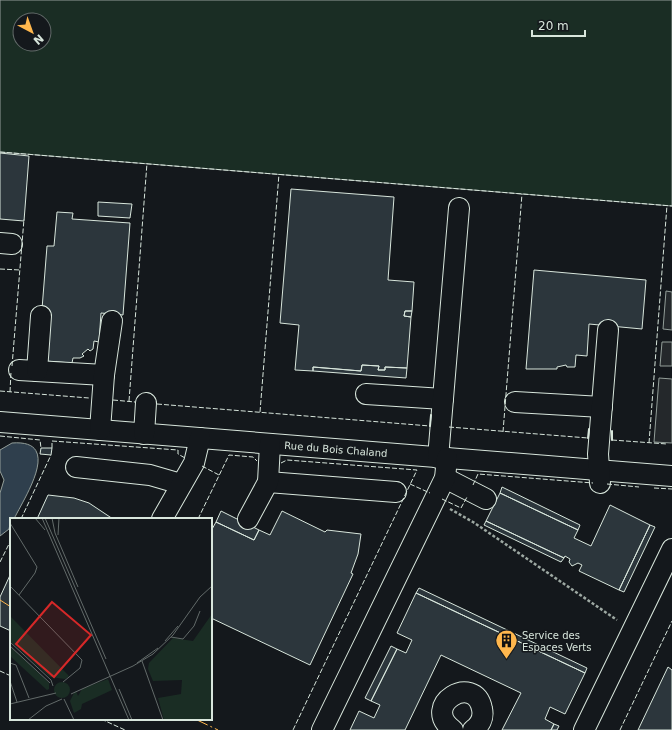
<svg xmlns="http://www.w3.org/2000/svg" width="672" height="730" viewBox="0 0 672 730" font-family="'DejaVu Sans',sans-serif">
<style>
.green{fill:#1a2d24;stroke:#939e99;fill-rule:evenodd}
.parking{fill:#24282b;stroke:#939e99}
.water{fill:#2f3f4d;stroke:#939e99}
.building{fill:#2c363c;stroke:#d8e6dc}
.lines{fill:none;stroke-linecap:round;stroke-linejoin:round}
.minor-casing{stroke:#d8e6dc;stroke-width:22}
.path{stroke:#9da8a2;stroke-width:2.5;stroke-dasharray:3 2;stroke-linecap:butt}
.minor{stroke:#14181c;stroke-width:20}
.fence{stroke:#d8e6dc;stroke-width:1;stroke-dasharray:5 2;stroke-linecap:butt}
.wall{stroke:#d8e6dc;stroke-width:2}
.power{stroke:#ffb74d;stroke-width:1;stroke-dasharray:14 3 2 3;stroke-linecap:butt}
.labels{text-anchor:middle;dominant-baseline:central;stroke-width:3;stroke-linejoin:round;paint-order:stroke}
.street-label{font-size:10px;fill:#d8e6dc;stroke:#14181c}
.poi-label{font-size:10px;fill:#d8e6dc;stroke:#14181c;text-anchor:start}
.inset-road{fill:none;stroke:#626a69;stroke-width:1}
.view{fill:#d62828;fill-opacity:0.15;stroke:#d62828;stroke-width:2}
.inset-edge{fill:none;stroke:#d8e6dc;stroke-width:2}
</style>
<rect width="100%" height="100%" fill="#14181c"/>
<path class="green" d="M0,0H672V206L0,152ZM20,20H44V44H20Z"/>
<path class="parking" d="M666,291L672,292V330L663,329Z
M662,342H672V366H660Z
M659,378L672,379V443L654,442Z"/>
<path class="water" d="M12,443C64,439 24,498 14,519H11L9,529L0,536V493L4,480L0,471V450Z"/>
<path class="building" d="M0,153L29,156L24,221L0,219Z
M291,189L394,197L388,280L414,282L412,311H405L404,316L411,317L407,368L385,367V370H378L379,366L362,365L361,371L313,367V371L295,370L299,325L280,323Z
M98,202L132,204L130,218L98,216Z
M57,212L73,213L72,219L130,223L123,315L101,313L99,342L94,341L93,349L90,351L88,349L82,354L84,356L80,358H73L72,363L45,361L49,309H42L47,246H54Z
M534,270L646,280L642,329L589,324L587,356L576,355L575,367H567L566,365L557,367V369H526Z
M405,311H412L411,317L404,316Z
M362,365L379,366L378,370H385V367L407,368L406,378L313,371V367L361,371Z
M41,448H52L51,455L40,454Z
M502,487L580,525L578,530L500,493Z
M500,493L578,530L574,538L591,546L610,505L650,525L619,590L579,571L582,565L578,563L572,566L569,562L570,559L565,556L564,558L486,521Z
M48,495L74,498L89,503L113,519H37Z
M221,511L259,530L254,540L216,522Z
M282,511L325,532L327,530L361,534L358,554L351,573L353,574L310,665L211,618V531L216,522L254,540L259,530L270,535Z
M486,521L564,558L561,562L484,525Z
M650,525L655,527L624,592L619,590Z
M11,573V631L0,626V597Z
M419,588L587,668L585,673L416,593Z
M416,593L585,673L565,714L550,707L545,719L554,724L551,730H502L521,693L441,655L405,730H350L359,711L374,718L380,705L371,701L397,649L406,653L412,640L397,633Z
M391,646L397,649L371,701L365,698Z
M668,667L672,670V730H638Z
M554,724L559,726L557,730H551Z"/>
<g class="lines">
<defs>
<g id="minor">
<path d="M0,243L12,244"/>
<path d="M19,370L104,375"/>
<path d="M37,371L41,316"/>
<path d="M366,394L443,399"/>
<path d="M515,402L602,407"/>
<path id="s1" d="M0,422L672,476"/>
<path d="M100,430L104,375L112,321"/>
<path d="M144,434L146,403"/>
<path d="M438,458L459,208"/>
<path d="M76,467L150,475L181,484"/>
<path d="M445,478L486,499"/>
<path d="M268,482L396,492"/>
<path d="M600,483L598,454L608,330"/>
<path d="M162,519L194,463L200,438"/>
<path d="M248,519L268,482L270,444"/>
<path d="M322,730L445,478L447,458"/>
<path d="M453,730C419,705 475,672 482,709C484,718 480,725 473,730"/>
<path d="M584,730L672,549"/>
</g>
</defs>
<use href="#minor" class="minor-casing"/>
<path class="path" d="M450,509L473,522L617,620"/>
<use href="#minor" class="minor"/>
<path class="fence" d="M0,152L672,206
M0,269L20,270
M12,366L24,219
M0,391L89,398
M10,392L11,372
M113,400L135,402
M129,401L147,163
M157,404L430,426
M260,412L279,174
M449,427L588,438
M503,432L522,194
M0,436L40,440L41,448
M612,440L667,444
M649,443L667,205
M52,448V441L178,450V454L185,458
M281,463L287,460L417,470L293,730
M202,466L219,475
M410,484L430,493
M607,484L639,487
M473,485L478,474L593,483
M654,488L672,489
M442,499L461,508L467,497
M21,519L51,455
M198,519L229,455L253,457L257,461
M0,562L11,540
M0,671L11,676
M101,719L125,730
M620,730L672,621"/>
<path class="wall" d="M430,426L431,415
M588,438L589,429
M612,440V431"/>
<path class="power" d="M0,600L11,607
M195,719L218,730"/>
</g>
<defs>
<symbol id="building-pin" viewBox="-11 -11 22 30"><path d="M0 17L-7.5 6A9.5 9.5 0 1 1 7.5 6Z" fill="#ffb74d" stroke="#14181c"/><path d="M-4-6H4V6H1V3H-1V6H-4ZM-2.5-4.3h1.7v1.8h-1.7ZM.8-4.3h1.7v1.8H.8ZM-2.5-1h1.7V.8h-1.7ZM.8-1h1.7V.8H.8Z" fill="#111"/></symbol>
</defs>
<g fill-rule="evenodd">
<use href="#building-pin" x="494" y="628" width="25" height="34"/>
</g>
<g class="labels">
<g class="street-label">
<text stroke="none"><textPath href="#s1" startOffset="337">Rue du Bois Chaland</textPath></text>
</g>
<g class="poi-label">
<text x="522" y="635">Service des<tspan x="522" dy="12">Espaces Verts</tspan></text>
</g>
</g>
<g transform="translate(10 518)">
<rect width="202" height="202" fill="#14181c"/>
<path d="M202,96V202H154L148,180L171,176L172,162L143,163L138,151L139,145L163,120L183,123ZM0,98L59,158L58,159L55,161L40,159L0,123ZM0,128L39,165V171L37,172L0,138ZM98,161L102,172L72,186L71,191L64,195L60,183L64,175L66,173L68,178L72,171ZM44 172a8 8 0 1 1 16 0a8 8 0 1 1-16 0Z" fill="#1a2d24"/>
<path class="inset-road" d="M25,0L35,12M32,0L119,202M35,0L96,141M42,0L45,15L68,69M0,5L27,49L25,55L9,77M48,17L49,0M0,68L72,142L70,150L53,164M161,119L173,121L184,108L190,93M155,123L168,108M0,124L41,162L43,168M0,128L40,165M132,143L153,202M0,145L6,147L19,180M127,145L148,130M0,163L7,184M109,171L122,202M61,176L123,148L143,136L163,117L190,79L202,68M54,181L64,202M0,186L46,175M18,202L36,188L52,181"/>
<path class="view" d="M42,84L81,117L44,159L6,126Z"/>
<rect width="202" height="202" class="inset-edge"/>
</g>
<g transform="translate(32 32) rotate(139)"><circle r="19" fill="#14181c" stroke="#626a69"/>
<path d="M0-3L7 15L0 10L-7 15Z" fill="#ffb74d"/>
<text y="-6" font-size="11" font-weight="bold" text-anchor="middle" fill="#d8e6dc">N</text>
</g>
<path d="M532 30v6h53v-6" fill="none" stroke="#d8e6dc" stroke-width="2"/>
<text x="538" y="30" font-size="12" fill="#d8e6dc" stroke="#14181c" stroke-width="3" paint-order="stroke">20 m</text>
</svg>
